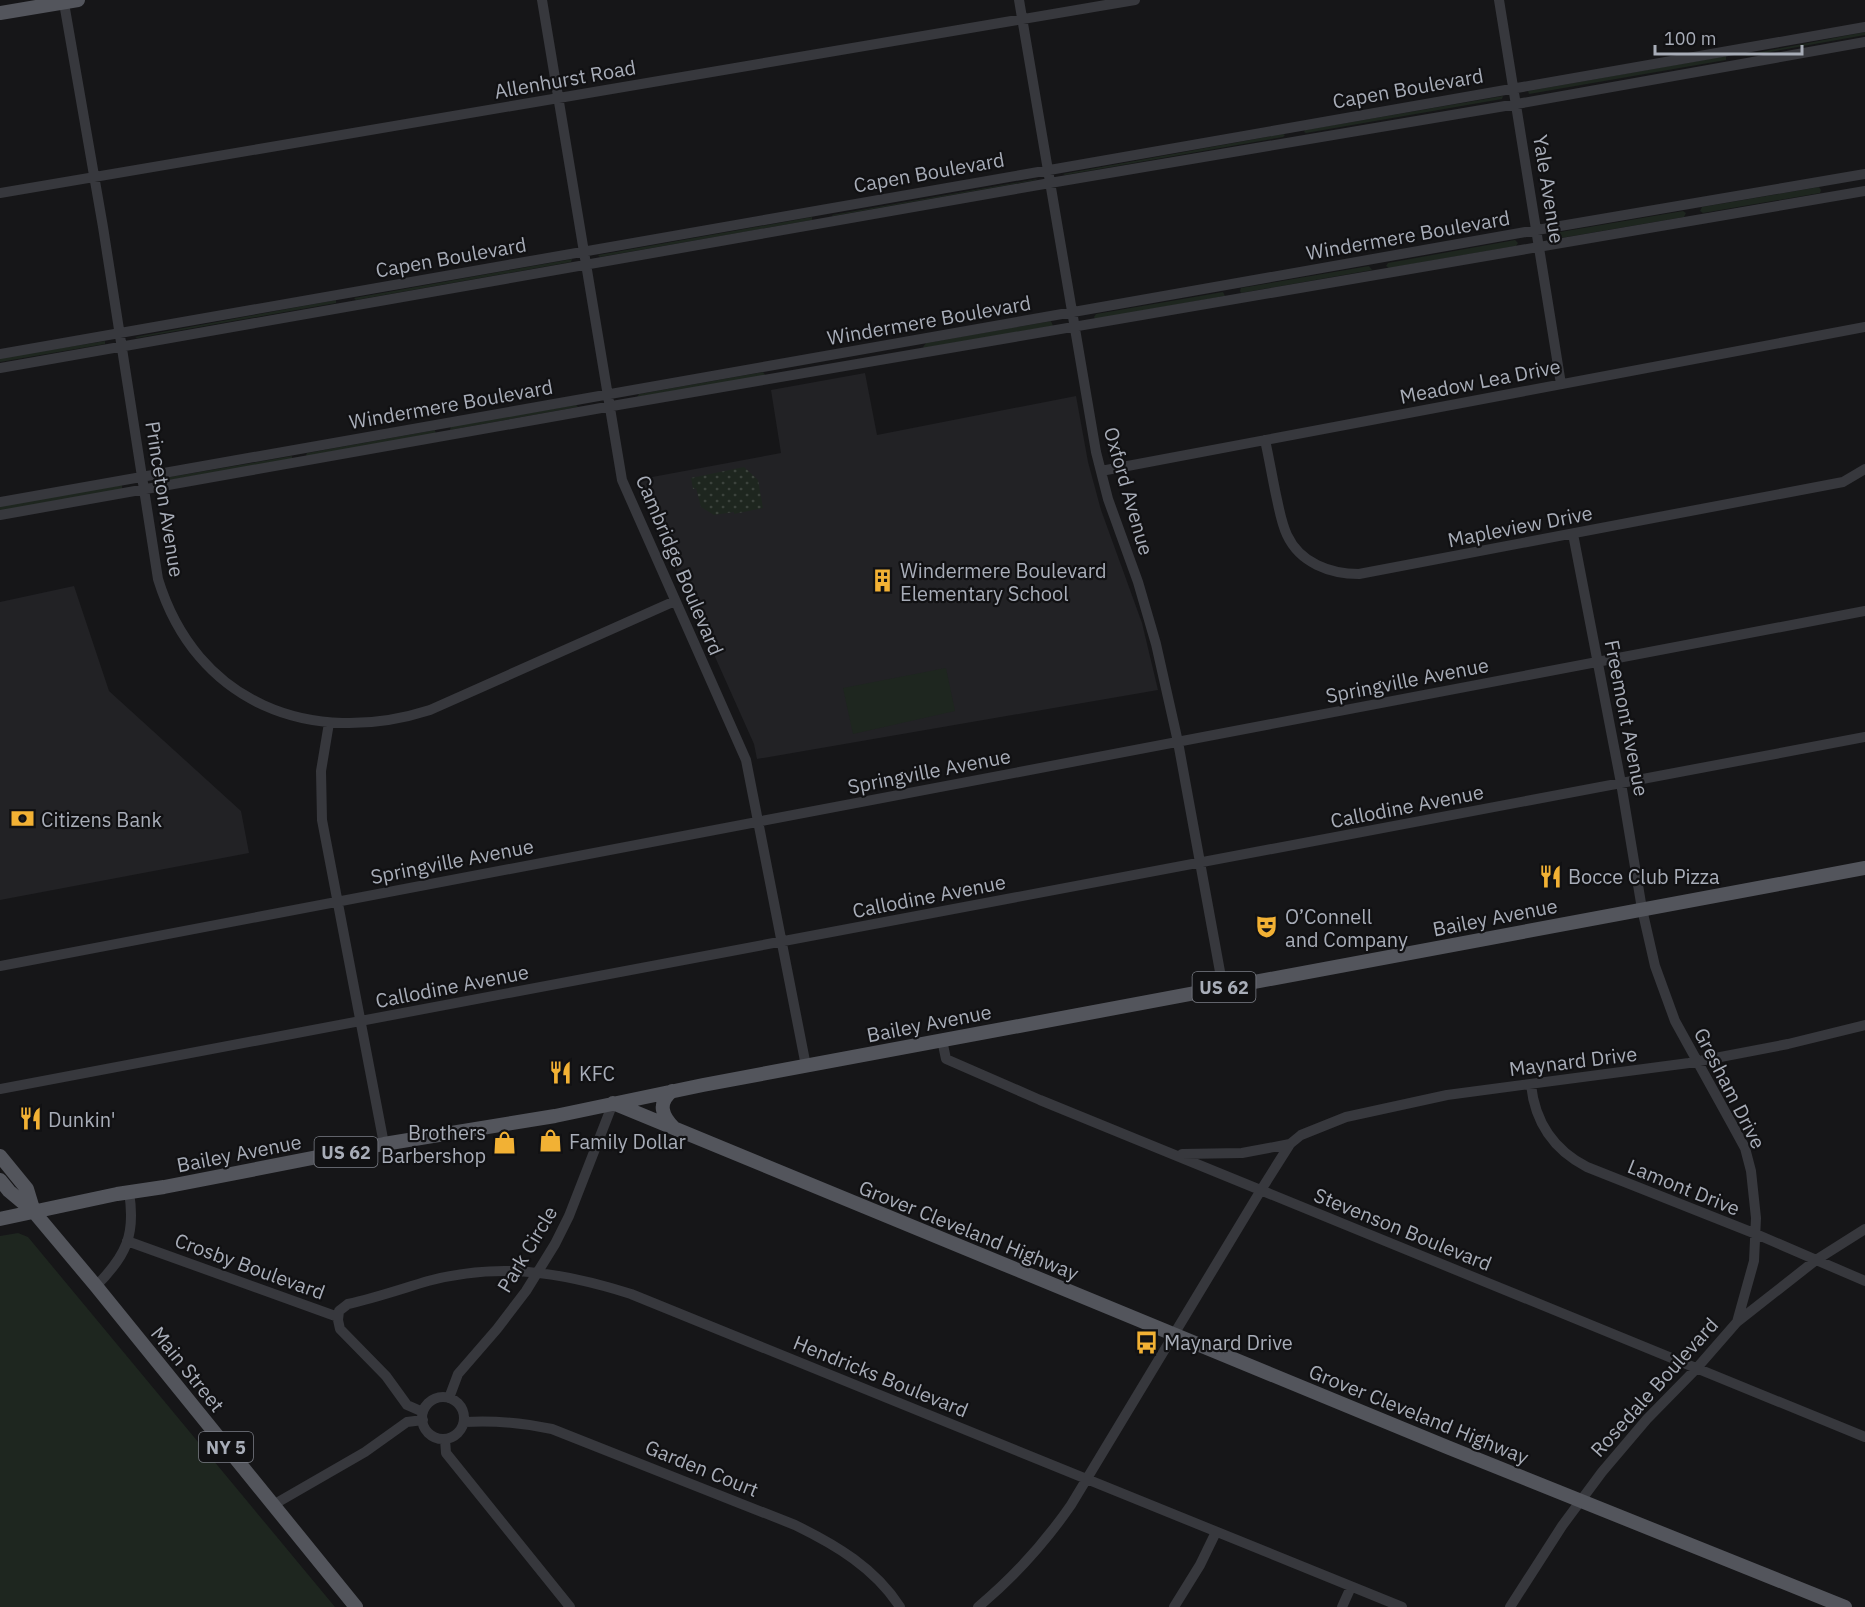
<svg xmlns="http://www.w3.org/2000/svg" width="1865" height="1607" viewBox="0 0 1865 1607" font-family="'IBM Plex Sans',sans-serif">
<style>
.built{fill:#222225}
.green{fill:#1e261f}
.park{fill:url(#park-dots)}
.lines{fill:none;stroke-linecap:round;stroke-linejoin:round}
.minor{stroke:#37383d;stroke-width:10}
.major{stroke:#53555c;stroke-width:14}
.labels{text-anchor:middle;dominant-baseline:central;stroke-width:4.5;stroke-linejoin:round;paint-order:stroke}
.shield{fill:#111113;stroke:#7b7e86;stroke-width:1.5}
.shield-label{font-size:18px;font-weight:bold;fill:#a8adb8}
.street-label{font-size:20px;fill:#a8adb8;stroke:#111113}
.poi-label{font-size:20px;fill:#a8adb8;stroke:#111113;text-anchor:start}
</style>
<defs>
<pattern id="park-dots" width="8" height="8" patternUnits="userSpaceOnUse" patternTransform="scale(1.5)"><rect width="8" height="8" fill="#1e261f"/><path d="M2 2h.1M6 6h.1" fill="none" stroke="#3c433d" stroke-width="1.8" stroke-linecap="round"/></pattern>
</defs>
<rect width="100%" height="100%" fill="#161618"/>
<path class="built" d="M865,373L877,435L1076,396L1088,462L1101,510L1142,623L1158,690L757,759L754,744L636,480L781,453L771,390Z
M74,586L109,691L241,811L249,853L0,900V602Z"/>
<path class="green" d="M1865,32V35L1748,56L1745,55Z
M1726,56V60L1529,94L1528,91Z
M1503,96L1502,99L1306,133L1304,132L1305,130Z
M1283,134L1285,135L1283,137L1065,175L1063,174Z
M1037,179L1036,180L833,216L832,215Z
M1819,187L1821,190L1820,193L1703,213L1700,211L1702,207Z
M1683,211L1686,213L1684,217L1561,238L1558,236L1560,232Z
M812,217V220L600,257L598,255Z
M1515,240L1518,243L1516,246L1389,268L1386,266L1388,263Z
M572,259L571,262L356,300L354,298Z
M1369,266L1372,270L1241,293L1240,291L1241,288Z
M1223,292L1225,296L1095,319L1094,317L1096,314Z
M336,300V303L137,338L135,337Z
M1051,321L1053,326L924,348L923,347L926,343Z
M105,341V344L0,362V358Z
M763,372L766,376L637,397L639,394Z
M576,405L578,407L450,430L451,426Z
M435,430L436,434L307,457L306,455L307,453Z
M292,456V459L164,481V478Z
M122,485V489L0,511V505Z
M946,668L955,711L853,734L843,688Z
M18,1233L28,1237L335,1607H0V1236Z"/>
<path class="park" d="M744,467L758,480L763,508L734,514V512L714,515L701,507L696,488L693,489L691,478Z"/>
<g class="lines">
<path class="minor" d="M542,0L622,480L746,760L806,1066
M1019,0L1096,452L1108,499L1138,582L1156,644L1178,742L1223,988
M1499,0L1561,384
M64,3L103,227L158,579C196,703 311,748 430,710L675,601
M0,193L1135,0
M0,354L1865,27
M0,368L1050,183L1517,104L1865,42
M1265,440C1269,458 1272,476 1276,495C1279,508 1281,522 1287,535C1300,563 1330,574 1359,574L1843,482L1865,469
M1101,471L1865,327
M0,502L1537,230L1865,174
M0,515L618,405L1865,191
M1573,534L1621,783L1642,909L1655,966L1675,1021L1733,1126L1745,1148L1751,1171L1756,1218L1754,1261L1737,1322
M329,723L321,771L322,820L384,1144
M0,966L1865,611
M942,1040L946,1059L1040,1100L1865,1437
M1531,1085C1535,1122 1554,1150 1587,1167L1756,1234L1865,1281
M0,1089L1865,737
M1182,1154L1242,1153L1290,1144
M127,1241L338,1317
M96,1286C126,1256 136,1235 129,1192
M422 1418a21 21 0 1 1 42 0a21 21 0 1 1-42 0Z
M449,1398L458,1374L497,1329L526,1291L555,1244L569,1216L613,1103
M423,1412L407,1405L386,1376L340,1329L338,1320L339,1311L348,1304C375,1298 401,1289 428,1281C500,1262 561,1272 631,1294L1402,1607
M464,1422C493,1420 523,1423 552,1429L795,1525C836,1545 875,1568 900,1607
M445,1439L446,1453L570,1607
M273,1505L365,1452L407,1422L423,1420
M978,1607C1014,1577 1044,1544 1071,1505L1261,1190L1290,1144L1301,1135L1346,1117L1447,1095L1689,1063L1788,1044L1865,1025
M1174,1607L1200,1565L1216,1532
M1342,1607L1351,1587
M1510,1607L1562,1526L1602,1472L1647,1419L1696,1369L1737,1322L1816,1260L1865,1229"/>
<path class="major" d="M0,13L78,0
M672,1091C657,1103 662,1116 674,1128
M613,1103L1447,1447L1845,1607
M0,1156L27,1189L34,1212
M0,1180L9,1191L34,1212L96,1286L356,1607
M0,1219L117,1194L164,1187L384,1144L555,1116L703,1085L1865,868"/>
</g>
<defs>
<symbol id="building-bare" viewBox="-9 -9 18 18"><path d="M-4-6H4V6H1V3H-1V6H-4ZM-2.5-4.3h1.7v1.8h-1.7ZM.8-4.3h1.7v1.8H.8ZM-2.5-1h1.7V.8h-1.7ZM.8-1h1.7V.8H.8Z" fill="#f2b134" stroke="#111113" stroke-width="2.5" paint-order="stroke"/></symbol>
<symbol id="bank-bare" viewBox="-9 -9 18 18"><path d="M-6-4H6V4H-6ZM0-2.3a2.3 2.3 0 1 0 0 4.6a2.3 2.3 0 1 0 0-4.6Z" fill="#f2b134" stroke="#111113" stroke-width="2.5" paint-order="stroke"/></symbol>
<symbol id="restaurant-bare" viewBox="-9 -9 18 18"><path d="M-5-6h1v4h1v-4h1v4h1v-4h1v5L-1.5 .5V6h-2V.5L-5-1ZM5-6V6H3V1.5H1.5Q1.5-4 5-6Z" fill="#f2b134" stroke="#111113" stroke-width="2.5" paint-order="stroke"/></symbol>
<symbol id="theatre-bare" viewBox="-9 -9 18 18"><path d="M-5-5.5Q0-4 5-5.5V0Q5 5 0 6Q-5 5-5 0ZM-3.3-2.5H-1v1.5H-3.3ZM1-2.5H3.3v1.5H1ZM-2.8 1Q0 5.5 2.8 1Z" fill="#f2b134" stroke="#111113" stroke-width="2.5" paint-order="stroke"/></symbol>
<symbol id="shop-bare" viewBox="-9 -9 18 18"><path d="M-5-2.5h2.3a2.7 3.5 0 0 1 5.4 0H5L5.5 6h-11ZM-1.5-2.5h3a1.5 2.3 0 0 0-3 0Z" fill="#f2b134" stroke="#111113" stroke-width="2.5" paint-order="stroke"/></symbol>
<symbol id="bus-bare" viewBox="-9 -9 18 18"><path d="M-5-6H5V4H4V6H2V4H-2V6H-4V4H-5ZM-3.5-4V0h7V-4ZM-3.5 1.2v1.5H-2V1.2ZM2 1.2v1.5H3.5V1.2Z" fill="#f2b134" stroke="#111113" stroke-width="2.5" paint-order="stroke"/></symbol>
</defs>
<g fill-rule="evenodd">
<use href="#building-bare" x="866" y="564" width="33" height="33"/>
<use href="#bank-bare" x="6" y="802" width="33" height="33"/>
<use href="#restaurant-bare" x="1534" y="860" width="33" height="33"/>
<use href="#theatre-bare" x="1250" y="910" width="33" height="33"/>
<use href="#restaurant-bare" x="544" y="1056" width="33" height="33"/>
<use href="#restaurant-bare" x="14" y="1102" width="33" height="33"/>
<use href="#shop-bare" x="534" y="1124" width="33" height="33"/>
<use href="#shop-bare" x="488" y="1126" width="33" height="33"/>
<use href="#bus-bare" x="1130" y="1326" width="33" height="33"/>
</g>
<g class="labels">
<g class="shield">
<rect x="1192.5" y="972" width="63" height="30" rx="4.5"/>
<rect x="314.5" y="1137" width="63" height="30" rx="4.5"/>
<rect x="199" y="1432" width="54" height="30" rx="4.5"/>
</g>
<g class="shield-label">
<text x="1224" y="987">US 62</text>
<text x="346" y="1152">US 62</text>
<text x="226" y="1447">NY 5</text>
</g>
<g class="street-label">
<text transform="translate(565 79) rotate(-10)">Allenhurst Road</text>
<text transform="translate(1408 88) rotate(-10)">Capen Boulevard</text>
<text transform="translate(929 172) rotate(-10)">Capen Boulevard</text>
<text transform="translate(1549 189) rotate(81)">Yale Avenue</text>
<text transform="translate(1408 235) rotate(-10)">Windermere Boulevard</text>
<text transform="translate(451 257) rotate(-10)">Capen Boulevard</text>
<text transform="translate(929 320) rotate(-10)">Windermere Boulevard</text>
<text transform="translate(1480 381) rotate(-11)">Meadow Lea Drive</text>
<text transform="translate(451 404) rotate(-10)">Windermere Boulevard</text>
<text transform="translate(1129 491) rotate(74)">Oxford Avenue</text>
<text transform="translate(165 499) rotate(81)">Princeton Avenue</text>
<text transform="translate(1520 526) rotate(-11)">Mapleview Drive</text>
<text transform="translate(680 565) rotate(67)">Cambridge Boulevard</text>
<text transform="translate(1407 680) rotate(-11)">Springville Avenue</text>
<text transform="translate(1627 718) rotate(79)">Freemont Avenue</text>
<text transform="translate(929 771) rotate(-11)">Springville Avenue</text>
<text transform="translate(1407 806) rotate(-11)">Callodine Avenue</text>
<text transform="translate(452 861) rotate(-11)">Springville Avenue</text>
<text transform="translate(929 896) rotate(-11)">Callodine Avenue</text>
<text transform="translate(1495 917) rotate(-11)">Bailey Avenue</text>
<text transform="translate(452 986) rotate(-11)">Callodine Avenue</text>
<text transform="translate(929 1023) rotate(-11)">Bailey Avenue</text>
<text transform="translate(1573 1061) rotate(-7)">Maynard Drive</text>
<text transform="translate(1730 1088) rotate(63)">Gresham Drive</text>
<text transform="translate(239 1153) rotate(-11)">Bailey Avenue</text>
<text transform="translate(1684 1187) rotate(22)">Lamont Drive</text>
<text transform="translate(1403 1229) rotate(22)">Stevenson Boulevard</text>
<text transform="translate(969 1230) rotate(22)">Grover Cleveland Highway</text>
<text transform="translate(527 1249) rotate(-59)">Park Circle</text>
<text transform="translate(250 1266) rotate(20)">Crosby Boulevard</text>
<text transform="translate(188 1369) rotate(51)">Main Street</text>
<text transform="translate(881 1376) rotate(22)">Hendricks Boulevard</text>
<text transform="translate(1654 1387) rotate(-48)">Rosedale Boulevard</text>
<text transform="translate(1419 1414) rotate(22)">Grover Cleveland Highway</text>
<text transform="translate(702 1468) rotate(22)">Garden Court</text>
</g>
<g class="poi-label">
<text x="900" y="570">Windermere Boulevard<tspan x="900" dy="23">Elementary School</tspan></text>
<text x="41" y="819">Citizens Bank</text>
<text x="1568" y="876">Bocce Club Pizza</text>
<text x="1285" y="916">O’Connell<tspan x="1285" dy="23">and Company</tspan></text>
<text x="579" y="1073">KFC</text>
<text x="48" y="1119">Dunkin'</text>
<text x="486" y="1132" text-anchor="end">Brothers<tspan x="486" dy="23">Barbershop</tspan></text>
<text x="569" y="1141">Family Dollar</text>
<text x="1164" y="1342">Maynard Drive</text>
</g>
</g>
<path d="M1655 45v9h147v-9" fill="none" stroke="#a8adb8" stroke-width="3"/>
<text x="1664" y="45" font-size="18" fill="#a8adb8" stroke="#111113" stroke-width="4.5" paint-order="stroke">100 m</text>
</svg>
